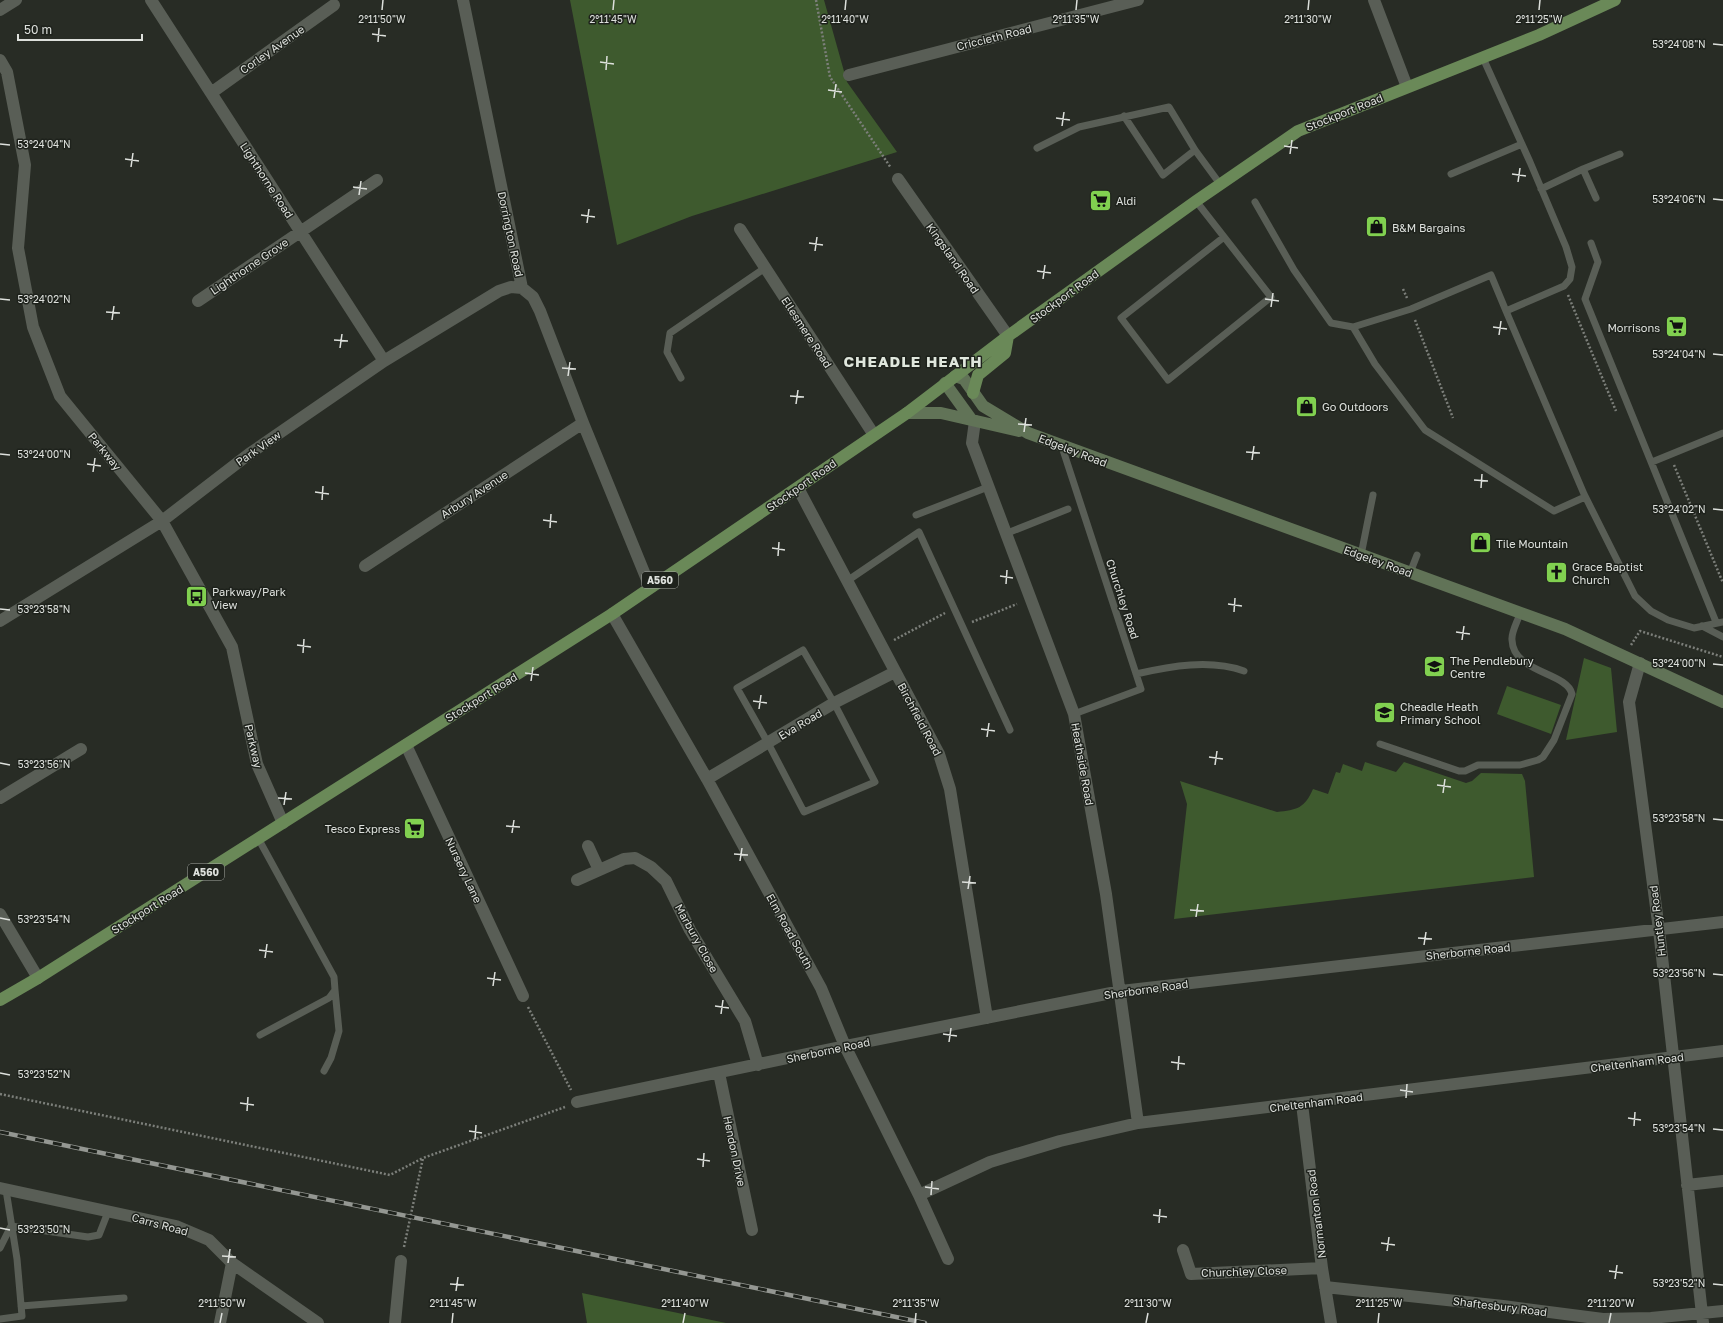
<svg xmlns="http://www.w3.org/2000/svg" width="1723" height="1323" viewBox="0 0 1723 1323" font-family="'Golos Text',sans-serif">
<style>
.green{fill:#3e5a2e}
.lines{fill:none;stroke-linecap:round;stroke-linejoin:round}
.path{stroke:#7c7f7a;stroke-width:2.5;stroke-dasharray:2 2;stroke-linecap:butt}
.service{stroke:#595e56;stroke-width:7}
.minor{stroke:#595e56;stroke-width:12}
.secondary{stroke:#617357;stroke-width:12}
.primary{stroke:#6a8958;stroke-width:12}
.rail-casing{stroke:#949792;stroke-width:4.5}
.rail{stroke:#1e221c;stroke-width:3;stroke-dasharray:9;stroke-linecap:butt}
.ticks{fill:none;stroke:#dde0dc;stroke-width:1.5}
.labels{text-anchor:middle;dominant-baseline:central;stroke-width:3;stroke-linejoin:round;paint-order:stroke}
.shield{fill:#1e221c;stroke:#a4a7a2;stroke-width:1}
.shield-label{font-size:10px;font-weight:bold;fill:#dde0dc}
.street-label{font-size:11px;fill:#dde0dc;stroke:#1e221c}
.poi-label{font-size:11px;fill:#dde0dc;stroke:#1e221c;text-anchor:start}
.district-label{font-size:15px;font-weight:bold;letter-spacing:1px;fill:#e0e7dd;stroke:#1e221c}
.ticks-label{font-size:10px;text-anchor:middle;fill:#dde0dc;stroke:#1e221c;stroke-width:3;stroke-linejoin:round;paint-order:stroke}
</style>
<rect width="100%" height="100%" fill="#282c25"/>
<path class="green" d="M570,0H824L847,82L897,152L692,216L617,245Z
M1584,658L1611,668L1617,732L1566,740Z
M1507,686L1561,705L1551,734L1497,714Z
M1365,762L1396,772L1404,762L1466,783L1472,781L1481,773L1522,774L1525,781L1534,877L1174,919L1187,804L1180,781L1277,812C1297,810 1305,808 1313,789L1328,794L1336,772L1340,773L1343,764L1362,771Z
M582,1293L726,1323H587Z"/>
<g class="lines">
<path class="path" d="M816,0L830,77L891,168
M1403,289L1407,298
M1568,295L1616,411
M1415,320L1453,418
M1674,465L1723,583
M972,622L1017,604
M894,640L945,613
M1631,645L1640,631L1723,657
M528,1007L571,1090
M0,1094L390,1175L423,1158
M404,1247L423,1158L565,1107"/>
<path class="service" d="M1483,58L1530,162L1566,247L1572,267L1570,279L1564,286L1506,311L1584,494L1635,596L1651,611L1668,620L1694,628L1723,622
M1124,116L1163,175L1195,150
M1037,148L1079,127L1169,107L1195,150L1220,184
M1583,169L1596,198
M1451,174L1522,144
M1541,189L1583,169L1620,154
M1196,201L1271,297L1168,380L1121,318L1224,237
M1255,202L1294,270L1331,323L1353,327L1375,364L1425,430L1554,511L1585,497
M1591,243L1598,262L1585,299L1716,622
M1353,327L1411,309L1491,275L1506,311
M681,378L667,352L670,333L765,268
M1062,447L1141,689L1074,714
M1652,462L1723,433
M916,515L988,487
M1005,534L1068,509
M1361,555L1373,495
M1410,573L1417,555
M847,581L919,532L1010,730
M1702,626L1723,637
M803,650L834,703L875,782L804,812L768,743L737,688Z
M1136,674C1171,666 1210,659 1244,671
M1380,744L1459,771H1465L1478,765H1520L1538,760L1543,757L1554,740L1572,694C1567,672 1513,673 1512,640C1511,632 1518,621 1520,613
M258,838L334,977L335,990L329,998L260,1035
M324,1071L331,1058L339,1031L335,990
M0,1248L11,1226L88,1237L99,1235L108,1212
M21,1306L124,1298
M0,1319L22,1316L17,1259L6,1190"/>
<path class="minor" d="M151,0L384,361
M463,0L522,288L533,297L540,311L583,423L650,587
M1374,0L1407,87
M0,10L16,0
M0,60L7,72L25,165L18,248L33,327L60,396L162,521L232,647L257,764L283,823
M849,75L1138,0
M211,93L334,5
M898,179L1008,336
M740,229L874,435
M198,301L377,180
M975,421L972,443L1074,714L1106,894L1138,1123
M798,488L939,754L950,789L987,1018
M365,566L583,423
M612,614L707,779L821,988L845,1046L919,1195L948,1259
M0,621L162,521L249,454L384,361L499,291L511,287L522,288
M1640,663L1629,702L1659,930L1703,1323
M406,745L523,996
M707,779L834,703L895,672
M0,798L81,749
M588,846L599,870
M577,880L624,859L635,858L651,867L666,881L690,930L745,1021L758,1065
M0,914L38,978
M719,1073L752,1230
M577,1102L845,1046L1121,991L1723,922
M1302,1104L1322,1268L1331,1323
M1687,1185L1723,1181
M0,1188L176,1226L209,1240L232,1263L318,1323
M919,1195L990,1162L1060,1141L1138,1123L1723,1051
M1183,1250L1191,1274L1322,1268
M1325,1287L1503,1306L1603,1319L1651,1318L1723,1311
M220,1323L232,1263
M395,1323L401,1261"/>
<path class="secondary" d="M955,376L964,379L983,406L1028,433L1565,629L1723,702
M945,383L971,419
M907,413H941L1019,431"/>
<path class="primary" d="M973,393L978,375L1005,353L1008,336
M0,1000L38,978L612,614L907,413L1008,336L1196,201L1298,131L1539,35L1615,0"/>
<defs>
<path id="rail" d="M0,1132L925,1323"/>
</defs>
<use href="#rail" class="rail-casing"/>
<use href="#rail" class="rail"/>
</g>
<path class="ticks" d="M382,10L383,0M613,10L614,0M845,10L846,0M1076,10L1077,0M1308,10L1309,0M1539,10L1540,0M372,34L386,36M378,42L379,28M1713,44L1723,45M600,62L614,64M606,70L607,56M828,90L842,92M834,98L836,84M1056,118L1070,120M1062,126L1064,112M0,144L10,145M1284,146L1298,148M1290,154L1292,140M125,159L139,161M131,167L133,153M1512,174L1526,176M1518,182L1520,168M353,187L367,189M359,195L361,181M1713,199L1723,200M581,215L595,217M587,223L589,209M809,243L823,245M815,251L817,237M1037,271L1051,273M1043,279L1045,265M0,299L10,300M1265,299L1279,301M1271,307L1273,293M106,312L120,313M112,320L114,306M1493,327L1507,329M1499,335L1501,321M334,340L348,341M340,348L342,334M1713,354L1723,355M562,368L576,369M568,376L570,362M790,396L804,397M796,404L798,390M1018,424L1032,425M1024,432L1026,418M1246,452L1260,453M0,454L10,455M1252,460L1254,446M87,464L101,466M93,472L95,458M1474,480L1488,481M1481,488L1482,474M315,492L329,494M322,500L323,486M1713,509L1723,510M543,520L557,522M550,528L551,514M772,548L785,550M778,556L779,542M1000,576L1013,578M1006,584L1007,570M1228,604L1242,606M0,609L10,610M1234,612L1235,598M1456,632L1470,634M1462,640L1464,626M297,645L311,647M303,653L304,639M1713,664L1723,665M525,673L539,675M531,681L533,667M753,701L767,703M759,709L761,695M981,729L995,731M987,737L989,723M1209,757L1223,759M0,763L10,765M1215,765L1217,751M1437,785L1451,787M1443,793L1445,779M278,798L292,799M284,805L286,792M1713,819L1723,820M506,826L520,827M512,833L514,820M734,854L748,855M740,861L742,848M962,882L976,883M968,889L970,876M1190,910L1204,911M1196,917L1198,904M0,918L10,920M1418,938L1432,939M1424,945L1426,932M259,950L273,952M265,958L267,944M1713,974L1723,975M487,978L501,980M493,986L495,972M715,1006L729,1008M721,1014L723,1000M943,1034L957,1036M949,1042L951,1028M1171,1062L1185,1064M1178,1070L1179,1056M0,1073L10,1075M1400,1090L1413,1092M1406,1098L1407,1084M240,1103L254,1105M247,1111L248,1097M1628,1118L1641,1120M1634,1126L1635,1112M1713,1129L1723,1130M469,1131L482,1133M475,1139L476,1125M697,1159L710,1161M703,1167L704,1153M925,1187L939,1189M931,1195L932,1181M1153,1215L1167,1217M1159,1223L1160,1209M0,1228L10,1230M1381,1243L1395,1245M1387,1251L1389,1237M222,1256L236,1257M228,1263L230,1249M1609,1271L1623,1273M1615,1279L1617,1265M450,1284L464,1285M1713,1284L1723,1285M456,1291L458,1277M220,1323L222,1313M452,1323L453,1313M683,1323L685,1313M915,1323L916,1313M1146,1323L1148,1313M1378,1323L1379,1313M1609,1323L1611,1313"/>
<defs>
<symbol id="supermarket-square" viewBox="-11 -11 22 22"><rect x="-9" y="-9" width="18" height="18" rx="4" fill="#81d050" stroke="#1e221c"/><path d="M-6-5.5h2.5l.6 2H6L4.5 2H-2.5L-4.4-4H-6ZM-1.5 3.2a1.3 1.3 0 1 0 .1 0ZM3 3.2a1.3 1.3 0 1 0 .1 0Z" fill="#111"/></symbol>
<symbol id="shop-square" viewBox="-11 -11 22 22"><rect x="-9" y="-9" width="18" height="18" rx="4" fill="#81d050" stroke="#1e221c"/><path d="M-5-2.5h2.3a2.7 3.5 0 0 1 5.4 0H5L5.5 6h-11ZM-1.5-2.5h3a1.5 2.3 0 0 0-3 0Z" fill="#111"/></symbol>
<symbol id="church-square" viewBox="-11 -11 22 22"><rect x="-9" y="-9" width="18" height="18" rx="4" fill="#81d050" stroke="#1e221c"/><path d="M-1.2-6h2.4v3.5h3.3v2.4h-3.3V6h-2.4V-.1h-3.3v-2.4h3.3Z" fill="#111"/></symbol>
<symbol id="bus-square" viewBox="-11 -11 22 22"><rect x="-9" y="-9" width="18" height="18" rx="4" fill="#81d050" stroke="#1e221c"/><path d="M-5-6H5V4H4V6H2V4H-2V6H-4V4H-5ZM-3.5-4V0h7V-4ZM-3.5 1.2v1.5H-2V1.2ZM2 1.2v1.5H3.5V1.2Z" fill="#111"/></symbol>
<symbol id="school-square" viewBox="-11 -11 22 22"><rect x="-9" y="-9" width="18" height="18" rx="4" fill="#81d050" stroke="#1e221c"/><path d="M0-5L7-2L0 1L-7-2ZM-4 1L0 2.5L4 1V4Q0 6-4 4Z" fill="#111"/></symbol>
</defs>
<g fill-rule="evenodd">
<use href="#supermarket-square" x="1088" y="188" width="25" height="25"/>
<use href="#shop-square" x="1364" y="214" width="25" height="25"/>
<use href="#supermarket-square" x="1664" y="314" width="25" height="25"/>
<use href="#shop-square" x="1294" y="394" width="25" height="25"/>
<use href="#shop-square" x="1468" y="530" width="25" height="25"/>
<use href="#church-square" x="1544" y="560" width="25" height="25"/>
<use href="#bus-square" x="184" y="584" width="25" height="25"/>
<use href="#school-square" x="1422" y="654" width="25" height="25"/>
<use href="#school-square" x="1372" y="700" width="25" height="25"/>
<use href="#supermarket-square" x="402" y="816" width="25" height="25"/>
</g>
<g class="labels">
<g class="shield">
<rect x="642" y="572" width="36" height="16" rx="3"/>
<rect x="188" y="864" width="36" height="16" rx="3"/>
</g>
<g class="shield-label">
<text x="660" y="580">A560</text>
<text x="206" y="872">A560</text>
</g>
<g class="street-label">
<text transform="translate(994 37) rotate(-14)">Criccieth Road</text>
<text transform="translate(272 49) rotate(-35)">Corley Avenue</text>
<text transform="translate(1344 112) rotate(-22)">Stockport Road</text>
<text transform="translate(267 180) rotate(57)">Lighthorne Road</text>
<text transform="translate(511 234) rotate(78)">Dorrington Road</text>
<text transform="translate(953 258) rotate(55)">Kingsland Road</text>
<text transform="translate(249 266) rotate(-34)">Lighthorne Grove</text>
<text transform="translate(1064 296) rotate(-36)">Stockport Road</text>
<text transform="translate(807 332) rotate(57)">Ellesmere Road</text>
<text transform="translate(258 448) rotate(-35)">Park View</text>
<text transform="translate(1073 450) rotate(21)">Edgeley Road</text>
<text transform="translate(105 451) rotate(51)">Parkway</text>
<text transform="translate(801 485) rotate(-35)">Stockport Road</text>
<text transform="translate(474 494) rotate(-33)">Arbury Avenue</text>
<text transform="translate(1378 561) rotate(20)">Edgeley Road</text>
<text transform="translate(1123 599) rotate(72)">Churchley Road</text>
<text transform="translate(481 697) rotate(-32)">Stockport Road</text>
<text transform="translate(920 719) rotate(62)">Birchfield Road</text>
<text transform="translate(800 724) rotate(-31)">Eva Road</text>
<text transform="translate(254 746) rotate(77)">Parkway</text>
<text transform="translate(1083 764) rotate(80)">Heathside Road</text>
<text transform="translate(464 870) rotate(65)">Nursery Lane</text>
<text transform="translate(147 909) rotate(-32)">Stockport Road</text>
<text transform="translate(1657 921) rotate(-97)">Huntley Road</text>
<text transform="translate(790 931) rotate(61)">Elm Road South</text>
<text transform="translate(697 938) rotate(61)">Marbury Close</text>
<text transform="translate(1468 951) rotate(-6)">Sherborne Road</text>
<text transform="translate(1146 989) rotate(-8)">Sherborne Road</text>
<text transform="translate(828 1050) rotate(-12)">Sherborne Road</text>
<text transform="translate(1637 1062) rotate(-7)">Cheltenham Road</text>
<text transform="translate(1316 1102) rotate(-7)">Cheltenham Road</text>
<text transform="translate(735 1151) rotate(78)">Hendon Drive</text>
<text transform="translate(1316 1214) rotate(-97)">Normanton Road</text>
<text transform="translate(160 1224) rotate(15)">Carrs Road</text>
<text transform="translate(1244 1271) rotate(-2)">Churchley Close</text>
<text transform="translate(1500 1306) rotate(7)">Shaftesbury Road</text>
</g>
<g class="poi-label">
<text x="1116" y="200">Aldi</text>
<text x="1392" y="227">B&amp;M Bargains</text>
<text x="1660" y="327" text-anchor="end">Morrisons</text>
<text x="1322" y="406">Go Outdoors</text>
<text x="1496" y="543">Tile Mountain</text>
<text x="1572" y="566">Grace Baptist<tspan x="1572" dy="13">Church</tspan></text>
<text x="212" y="591">Parkway/Park<tspan x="212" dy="13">View</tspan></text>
<text x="1450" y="660">The Pendlebury<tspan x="1450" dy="13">Centre</tspan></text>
<text x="1400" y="706">Cheadle Heath<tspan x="1400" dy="13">Primary School</tspan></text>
<text x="400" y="828" text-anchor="end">Tesco Express</text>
</g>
<g class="district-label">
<text x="913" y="361">CHEADLE HEATH</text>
</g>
</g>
<g class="ticks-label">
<text x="382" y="23">2°11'50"W</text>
<text x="613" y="23">2°11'45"W</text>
<text x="845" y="23">2°11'40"W</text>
<text x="1076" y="23">2°11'35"W</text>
<text x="1308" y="23">2°11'30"W</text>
<text x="1539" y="23">2°11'25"W</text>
<text x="1679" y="48">53°24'08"N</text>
<text x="44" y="148">53°24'04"N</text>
<text x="1679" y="203">53°24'06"N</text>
<text x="44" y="303">53°24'02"N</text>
<text x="1679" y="358">53°24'04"N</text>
<text x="44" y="458">53°24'00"N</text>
<text x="1679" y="513">53°24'02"N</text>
<text x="44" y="613">53°23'58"N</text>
<text x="1679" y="667">53°24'00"N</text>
<text x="44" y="768">53°23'56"N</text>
<text x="1679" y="822">53°23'58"N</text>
<text x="44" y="923">53°23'54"N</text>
<text x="1679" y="977">53°23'56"N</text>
<text x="44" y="1078">53°23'52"N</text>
<text x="1679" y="1132">53°23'54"N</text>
<text x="44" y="1233">53°23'50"N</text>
<text x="1679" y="1287">53°23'52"N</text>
<text x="222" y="1307">2°11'50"W</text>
<text x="453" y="1307">2°11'45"W</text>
<text x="685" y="1307">2°11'40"W</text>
<text x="916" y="1307">2°11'35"W</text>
<text x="1148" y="1307">2°11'30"W</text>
<text x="1379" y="1307">2°11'25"W</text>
<text x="1611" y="1307">2°11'20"W</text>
</g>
<path d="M18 34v6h124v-6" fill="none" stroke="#dde0dc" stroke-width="2"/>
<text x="24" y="34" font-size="12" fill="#dde0dc" stroke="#1e221c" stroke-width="3" paint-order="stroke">50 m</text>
</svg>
